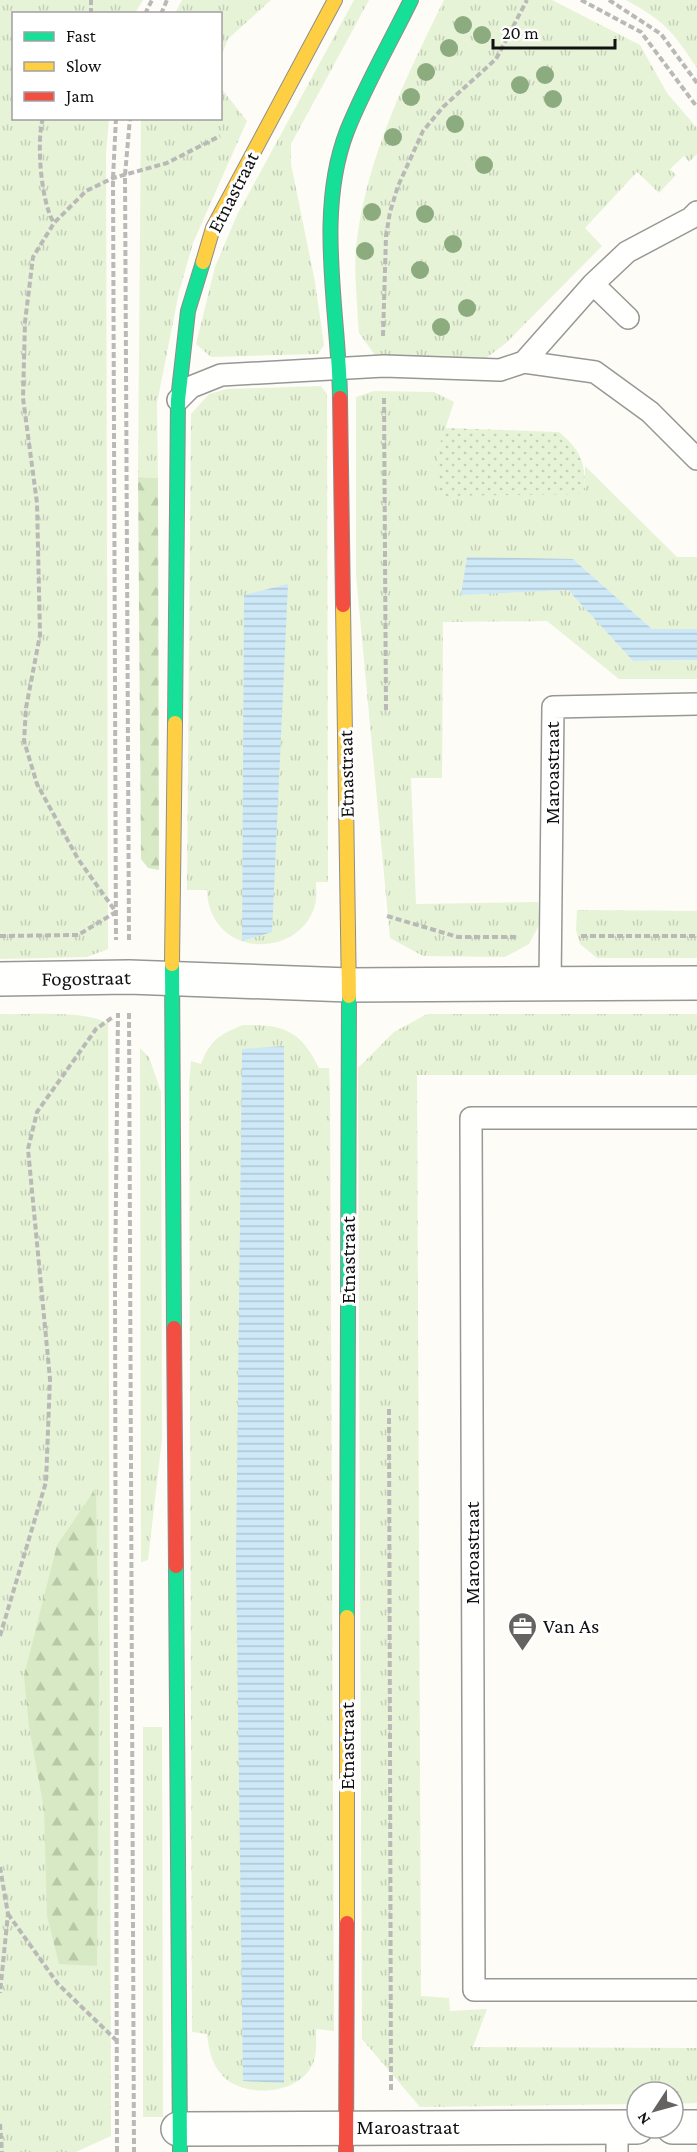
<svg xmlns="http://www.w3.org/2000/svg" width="697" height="2152" viewBox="0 0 697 2152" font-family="'Crimson Pro',serif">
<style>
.grass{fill:url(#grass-tufts)}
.forest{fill:url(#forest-firs)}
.park{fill:url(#park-dots)}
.water{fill:url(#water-rules)}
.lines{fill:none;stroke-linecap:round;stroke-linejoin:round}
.lane-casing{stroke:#979795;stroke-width:24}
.street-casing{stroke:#979795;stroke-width:36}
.fast-casing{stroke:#8e8d8b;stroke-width:16}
.slow-casing{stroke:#8e8d8b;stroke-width:16}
.jam-casing{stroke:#8e8d8b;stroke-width:16}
.path{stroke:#b9b9b8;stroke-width:4;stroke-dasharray:6 3;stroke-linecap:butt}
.lane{stroke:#fffffe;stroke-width:21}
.street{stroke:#fffffe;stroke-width:33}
.fast{stroke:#16e098;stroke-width:14}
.slow{stroke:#ffcf43;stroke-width:14}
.jam{stroke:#f24e42;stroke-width:14}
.tree{fill:#8cac80}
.labels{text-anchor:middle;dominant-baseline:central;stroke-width:6;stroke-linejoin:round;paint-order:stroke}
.street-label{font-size:21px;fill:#111;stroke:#fff}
.poi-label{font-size:21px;fill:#111;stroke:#fff;text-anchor:start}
</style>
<defs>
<pattern id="grass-tufts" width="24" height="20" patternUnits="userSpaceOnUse" patternTransform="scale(1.5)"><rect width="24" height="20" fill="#e7f3d7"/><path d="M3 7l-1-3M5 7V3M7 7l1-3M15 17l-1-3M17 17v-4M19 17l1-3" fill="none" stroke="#c5cfb8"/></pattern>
<pattern id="forest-firs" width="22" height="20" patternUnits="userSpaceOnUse" patternTransform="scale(1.5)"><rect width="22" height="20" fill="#d8eac5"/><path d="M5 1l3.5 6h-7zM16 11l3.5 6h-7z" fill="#b8c8a8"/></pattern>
<pattern id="park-dots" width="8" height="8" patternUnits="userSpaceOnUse" patternTransform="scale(1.5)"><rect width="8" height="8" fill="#e7f3d7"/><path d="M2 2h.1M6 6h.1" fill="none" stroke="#c5cfb8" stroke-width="1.8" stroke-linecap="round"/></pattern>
<pattern id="water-rules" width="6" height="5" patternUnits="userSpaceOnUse" patternTransform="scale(1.5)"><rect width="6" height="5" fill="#cde8f7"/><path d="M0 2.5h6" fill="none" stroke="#afc6d3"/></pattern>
</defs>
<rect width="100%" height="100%" fill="#fdfcf7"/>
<path class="grass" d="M0,0H143L135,13L14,14V118L109,119L106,153L108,949L87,957L0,959Z
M182,0H271L228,39L221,57L220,14L175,13Z
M354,0H369L291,144V164L315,282L324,345L318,354L211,357L196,344L215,267L237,215Z
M444,0H552L640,45L667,93L697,128V154L689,162L684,156L670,169L676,175L659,193L637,172L585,228L602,246L505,344L482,361L375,355L359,333L358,322C357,295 353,266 357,239C368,155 407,75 444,0Z
M626,0H697V68C672,31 666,22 626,0Z
M221,88L247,121L193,243L179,292L157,403L158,478L138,477L141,119L220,118Z
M321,386L327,394L328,882H316C316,889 317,898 315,905C300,960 209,959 207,890H187L191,414L209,394L227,389Z
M374,391L434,392L454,402L437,453L585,494V466L677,557H697V629H652L573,559L462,594L568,590L633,661L697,660V679H619L547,621L443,622L442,778H411L416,904L538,902L539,925L529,944L505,957L423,956L390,938L356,575V397Z
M577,910L697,911V958H597L580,944L576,930Z
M0,1014C30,1015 82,1010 108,1023L111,2136L76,2152H0Z
M427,1014H697V1075H417L421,1996L449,1998L450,2011L487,2009L473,2047L697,2048V2103L673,2104V2092H637V2104L420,2107L362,2039L358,1068L394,1032Z
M243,1025C284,1024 301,1031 319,1068H329L330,1088L334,2031L316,2029C316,2041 318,2058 310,2069C294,2094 248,2097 226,2079C212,2067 209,2051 207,2034L192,2032L189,1085L191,1061L201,1064C211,1039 219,1035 243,1025Z
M140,1048L149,1057L161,1092L162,1439L148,1560L141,1562Z
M143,1727H162L163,2117H143Z"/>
<path class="forest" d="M138,477L158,478L159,870L148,868L141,859Z
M96,1488L99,1689L97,1966L59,1964L47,1916L44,1809L29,1727L24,1676L57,1545Z"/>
<path class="park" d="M445,428L559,432C583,452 585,464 585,494L439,496L437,453Z"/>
<path class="water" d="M467,557L573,559L652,629H697V660L633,661L568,590L461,595Z
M288,584L272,932L242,941L244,595Z
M284,1046V2083L243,2081L236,1559L242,1049Z"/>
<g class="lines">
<defs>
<path id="lane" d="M697,212L691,218L627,252L593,284L524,362L595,372L650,412L697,459
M593,284L628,318
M178,400L191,387L221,375L384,366L500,370L524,362
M550,984L553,707L697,704
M697,1118H471L474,1990H697
M617,2127V2152"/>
<path id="street" d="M0,979L129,977L349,985L697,983
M673,2127H697
M178,2129L637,2127"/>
<path id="fast" d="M340,398C339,312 315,214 347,131C365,86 390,43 411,0
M175,723L178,400L188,311L203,262
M172,964L174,1328
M176,1566L180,2152
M347,1617L349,996"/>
<path id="slow" d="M203,262L213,228L335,0
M343,605L349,996
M172,964L175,723
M347,1923V1617"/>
<path id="jam" d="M340,398L343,605
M174,1328L176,1566
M346,2152L347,1923"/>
</defs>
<use href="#lane" class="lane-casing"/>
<use href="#street" class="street-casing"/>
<use href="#fast" class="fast-casing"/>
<use href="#slow" class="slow-casing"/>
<use href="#jam" class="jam-casing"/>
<path class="path" d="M581,0L641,32L697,107
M609,0L661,34L697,83
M91,14V0
M145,14L152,0
M161,14L167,0
M43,118C36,141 41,203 54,223
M116,118L113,178L116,940
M383,336L386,236L390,212L398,186L423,131L443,107L496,59L527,0
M384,398L386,711
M387,916L458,937H519
M0,936L78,935L116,912L78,859L37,784L24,741L26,708L40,635L37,503L23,398L25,322L33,257L54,223L86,191L113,178L167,163L220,136
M581,936H697
M129,940L125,175L130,118
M129,1013L134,2152
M389,1409L391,2091
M0,1636L46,1482L50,1379L28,1149L37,1112L96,1029L113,1017
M0,1867L8,1914L0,1993
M8,1914L58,1984L118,2042
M0,2124L2,2152
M117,2152L115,1286L118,1013"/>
<use href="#lane" class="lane"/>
<use href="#street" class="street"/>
<use href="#fast" class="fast"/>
<use href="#slow" class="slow"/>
<use href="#jam" class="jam"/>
</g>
<g class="tree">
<circle cx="463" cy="25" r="9"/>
<circle cx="482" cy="35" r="9"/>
<circle cx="449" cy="48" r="9"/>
<circle cx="426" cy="72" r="9"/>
<circle cx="545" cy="75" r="9"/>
<circle cx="520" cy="85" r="9"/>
<circle cx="411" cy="97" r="9"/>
<circle cx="553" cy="99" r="9"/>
<circle cx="455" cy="124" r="9"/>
<circle cx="393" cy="137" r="9"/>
<circle cx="484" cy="165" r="9"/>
<circle cx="372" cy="212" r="9"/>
<circle cx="425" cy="214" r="9"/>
<circle cx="453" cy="244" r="9"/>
<circle cx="365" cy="251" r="9"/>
<circle cx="420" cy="270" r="9"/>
<circle cx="467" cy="308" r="9"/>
<circle cx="441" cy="327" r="9"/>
</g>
<defs>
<symbol id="office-pin" viewBox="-11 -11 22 30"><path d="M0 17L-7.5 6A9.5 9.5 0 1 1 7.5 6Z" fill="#646362" stroke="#fff"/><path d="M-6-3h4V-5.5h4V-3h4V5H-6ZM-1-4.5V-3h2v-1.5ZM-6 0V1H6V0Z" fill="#fff"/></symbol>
</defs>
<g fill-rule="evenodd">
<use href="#office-pin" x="506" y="1610" width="33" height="45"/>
</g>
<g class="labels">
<g class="street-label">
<text transform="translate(233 192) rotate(-63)">Etnastraat</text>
<text transform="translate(552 773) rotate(-90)">Maroastraat</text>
<text transform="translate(346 774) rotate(-91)">Etnastraat</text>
<text transform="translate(86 978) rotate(-1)">Fogostraat</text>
<text transform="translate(348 1260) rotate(-90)">Etnastraat</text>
<text transform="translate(472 1553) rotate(-90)">Maroastraat</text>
<text transform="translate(347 1746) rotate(-90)">Etnastraat</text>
<text x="408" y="2127">Maroastraat</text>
</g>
<g class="poi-label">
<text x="543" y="1626">Van As</text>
</g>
</g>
<rect x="12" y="12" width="210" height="108" fill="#ffffff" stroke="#a0a0a0" stroke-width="1.5"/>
<rect x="24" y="32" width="30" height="9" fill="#16e098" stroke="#a0a0a0" stroke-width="1.5"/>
<text x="66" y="42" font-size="18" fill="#111111">Fast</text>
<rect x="24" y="62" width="30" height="9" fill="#ffcf43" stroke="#a0a0a0" stroke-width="1.5"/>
<text x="66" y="72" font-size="18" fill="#111111">Slow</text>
<rect x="24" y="92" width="30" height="9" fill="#f24e42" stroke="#a0a0a0" stroke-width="1.5"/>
<text x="66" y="102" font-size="18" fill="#111111">Jam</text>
<g transform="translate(655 2110) rotate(234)"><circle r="28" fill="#ffffff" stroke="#a0a0a0" stroke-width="1.5"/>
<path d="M0-4.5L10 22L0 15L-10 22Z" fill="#646362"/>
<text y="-9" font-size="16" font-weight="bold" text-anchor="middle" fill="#111111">N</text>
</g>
<path d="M493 39v9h122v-9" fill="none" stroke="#111111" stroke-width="3"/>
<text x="502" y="39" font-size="18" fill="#111111" stroke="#ffffff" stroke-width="4.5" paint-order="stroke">20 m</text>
</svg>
